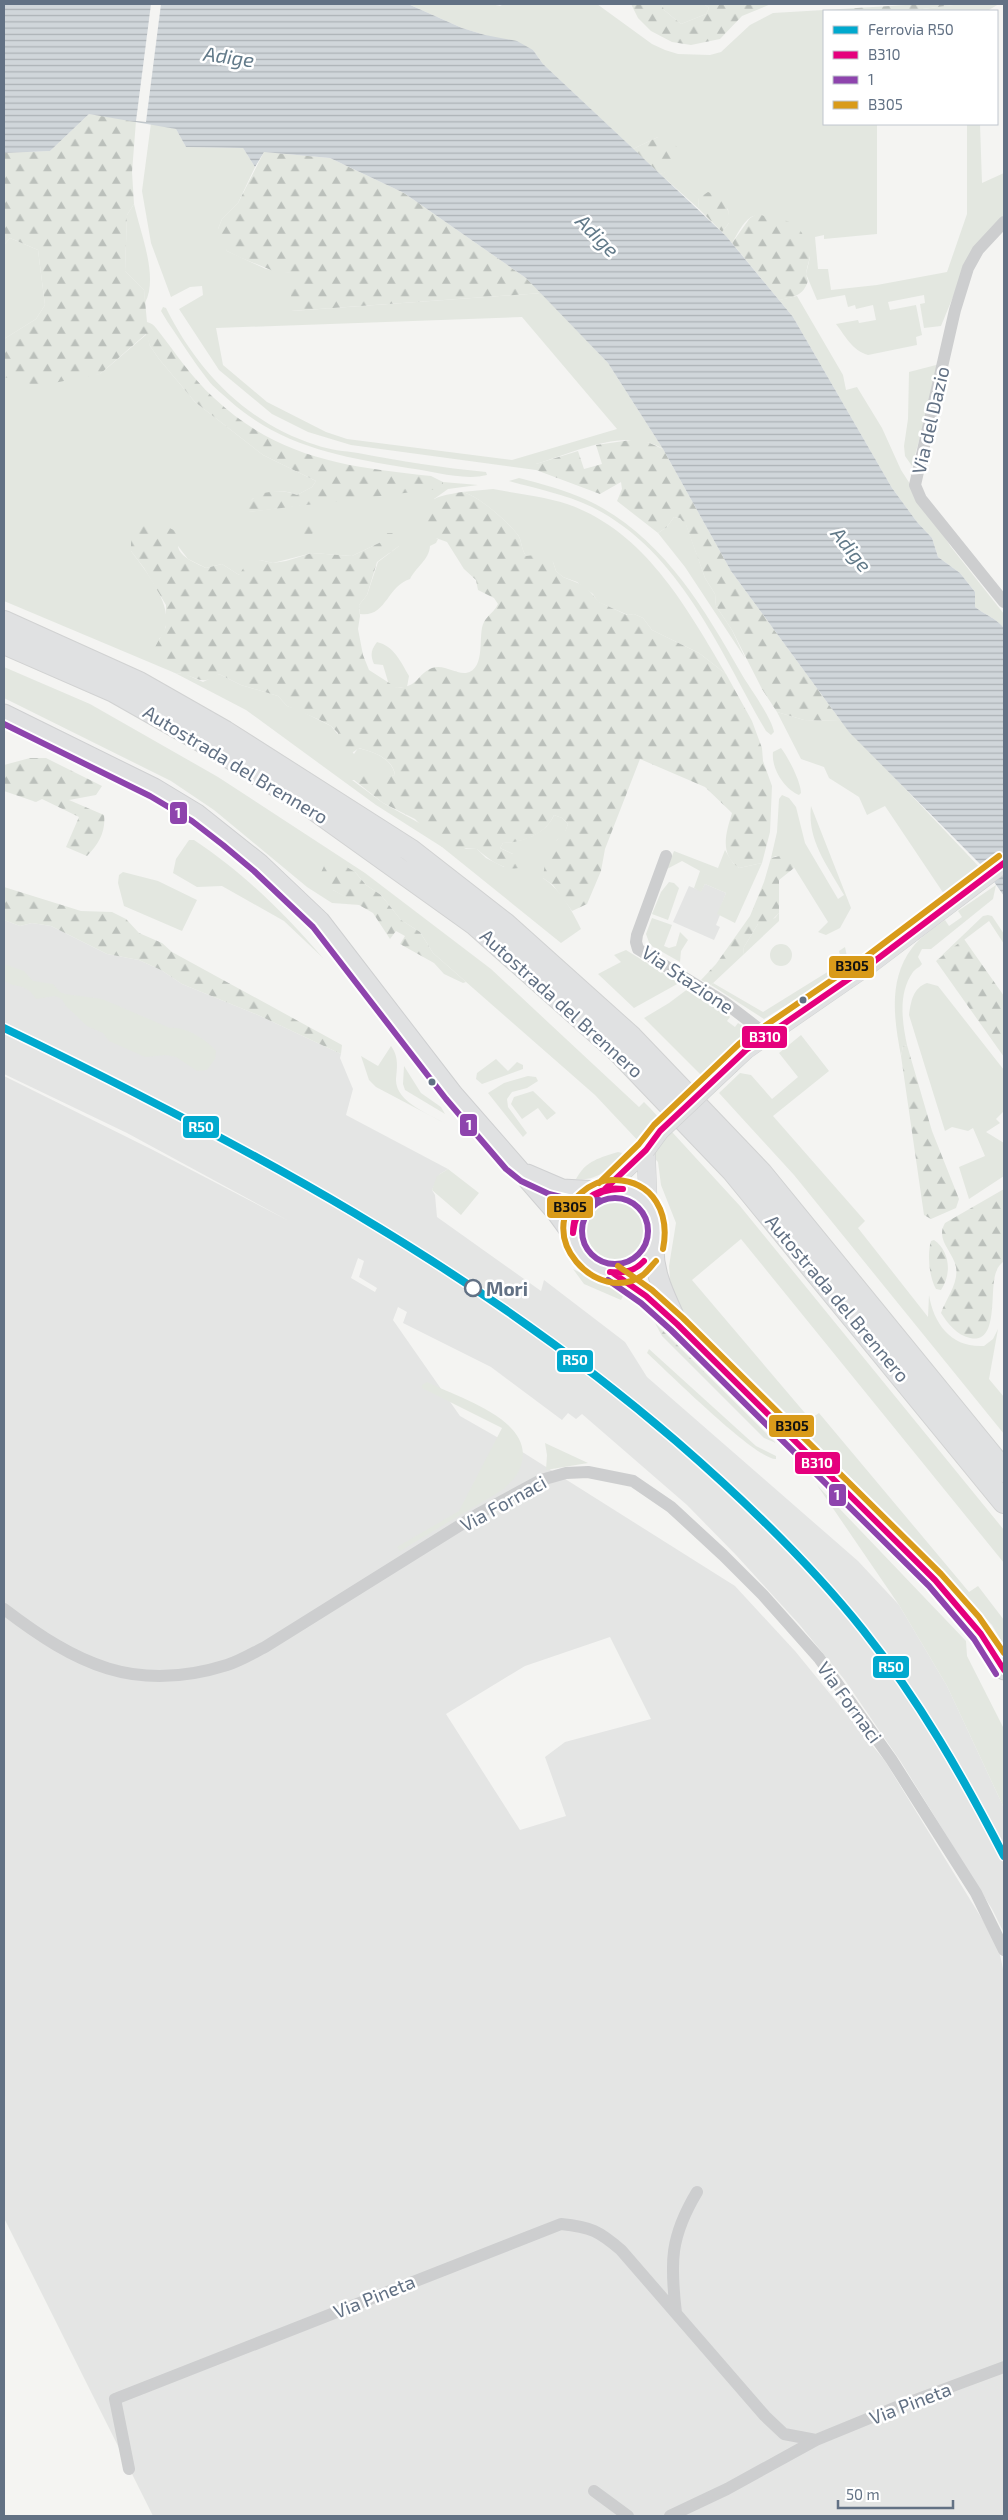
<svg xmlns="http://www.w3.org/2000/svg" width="1008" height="2520" viewBox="0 0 1008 2520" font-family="'Exo 2',sans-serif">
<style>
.built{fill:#e4e5e4;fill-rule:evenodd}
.green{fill:#e3e7e0;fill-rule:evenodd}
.forest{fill:url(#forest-firs)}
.water{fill:url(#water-rules)}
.pier{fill:#f4f4f2}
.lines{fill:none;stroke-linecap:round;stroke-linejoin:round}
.secondary-casing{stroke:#d0d2d2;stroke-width:19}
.primary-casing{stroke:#cfd0d1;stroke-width:21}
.highway-casing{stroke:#d1d2d2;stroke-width:24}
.street{stroke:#cdcecf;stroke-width:12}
.secondary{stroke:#e0e1e2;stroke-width:18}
.primary{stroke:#e0e1e2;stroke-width:19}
.highway{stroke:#e0e1e2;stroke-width:22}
.secondary-bridge-casing{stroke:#d0d2d2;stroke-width:19;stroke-linecap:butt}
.secondary-bridge{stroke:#e0e1e2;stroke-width:18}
.bus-1-casing{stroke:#fff;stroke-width:10}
.bus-2-casing{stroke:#fff;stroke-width:10}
.bus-3-casing{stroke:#fff;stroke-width:10}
.bus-1{stroke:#e5007d;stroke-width:6}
.bus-2{stroke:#8e44ad;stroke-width:6}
.bus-3{stroke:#d99b1a;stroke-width:6}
.rail-1-casing{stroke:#fff;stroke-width:11}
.rail-1{stroke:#00a9ce;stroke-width:8}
.bus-dot{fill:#627184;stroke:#fff;stroke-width:2}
.stop-dot{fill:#fff;stroke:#627184;stroke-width:2.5}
.labels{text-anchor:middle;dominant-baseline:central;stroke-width:5;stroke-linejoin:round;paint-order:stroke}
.street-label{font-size:19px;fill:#627184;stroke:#fff}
.stop-label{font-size:19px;font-weight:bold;fill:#627184;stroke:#fff;text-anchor:start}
.water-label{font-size:20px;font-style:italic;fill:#627a89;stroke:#fff}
.line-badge{stroke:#fff;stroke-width:2}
.badge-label{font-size:14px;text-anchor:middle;font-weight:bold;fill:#fff}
.pale-badge-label{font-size:14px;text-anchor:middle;font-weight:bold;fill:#111}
</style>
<defs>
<pattern id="forest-firs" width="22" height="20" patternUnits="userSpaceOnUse" patternTransform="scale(1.25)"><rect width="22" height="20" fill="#e3e7e0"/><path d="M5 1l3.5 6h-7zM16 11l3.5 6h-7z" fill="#bbc0bb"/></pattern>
<pattern id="water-rules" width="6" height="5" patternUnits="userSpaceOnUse" patternTransform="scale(1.25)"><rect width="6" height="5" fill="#d0d6da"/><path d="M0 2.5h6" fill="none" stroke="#acb2b6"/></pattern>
</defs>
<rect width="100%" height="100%" fill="#f4f4f2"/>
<path class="built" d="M705,884L726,893L718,914L720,915L716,925L720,927L714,940L673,922L689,886L701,891Z
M4,920L20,926L32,923L51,926L107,954L139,960L161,970L182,984L258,1015L341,1054L340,1058L353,1089L346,1115L448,1169L440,1174L432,1190L435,1195L437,1217L541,1291L544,1280L625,1342L647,1377L858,1561L899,1605L947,1686L1004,1808V1933L992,1909L901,1762L844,1679L799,1624L736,1555L687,1505L582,1414L576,1419L568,1413L562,1420L491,1367L403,1323L407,1312L398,1307L393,1320L460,1416L516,1448L735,1586L795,1651L885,1761L998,1945L1004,1974V2516H153L4,2218V1076L153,1150L289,1221L127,1133L4,1074ZM358,1258L364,1261L359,1277L377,1288L375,1292L351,1278ZM610,1637L651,1719L565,1742L545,1757L566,1816L520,1830L446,1714L525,1666Z"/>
<path class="green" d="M408,4H491L500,6L504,4H597L652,44L665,50L678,54L710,55L721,52L750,25L773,13L824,10V124H877V234L824,239V235L815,237L818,269H828L831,290L877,285L947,272L967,214V124H980L982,183L1004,173V215C974,246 957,287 941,326L924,328L920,304L925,303L924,295L888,302L890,310L916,305L922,335L916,337L917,345L868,355C852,350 846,337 836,324L858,320L859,323L876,320L873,305L856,309L855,305L848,307L845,295L817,300L806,274L810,257C799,246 767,207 751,217C742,223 737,235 732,243L722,232L729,223L728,209L699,198L698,208L660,174L668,171L658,137L633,149L543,64L533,50L462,28Z
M662,4H704L709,8L706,14L681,24L664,10Z
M961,4H999L987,11H907Z
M151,123L176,129L186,147L243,148L255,167L238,203L222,219L218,229L227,251L266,269L291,273L292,311L542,293L608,363L663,449C626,426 573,453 536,464V470L351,445L308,432L272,414L219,370L179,309L203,295L202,286L190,287L171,297L151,243L142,191ZM522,317L617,429L512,460L347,439L326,432L267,402L223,365L216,328Z
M134,204C140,232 159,277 145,303L144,290L125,271L127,215Z
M10,238L38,250L45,305L36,319L4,339V245Z
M797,296L843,375L846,390L857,387L882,428L901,470L951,547L1004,614V628C996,618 985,615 975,607V592L960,573L938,557L932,538L917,522L892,488L793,317L779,300Z
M163,307L166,308C197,371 248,424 316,445C330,450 344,451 358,453C400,461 443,468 486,472L487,475C464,481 432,471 408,468C342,457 282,447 230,401C223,394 214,388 208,380C193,361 180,340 167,321L161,311Z
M147,334L150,346L159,359L195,402L263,455L316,481L312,487L297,495C280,487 269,493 252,499L249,512L443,486V482L478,485L448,489L434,499L436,538L438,539L436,543L430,546C429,560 416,567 410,579C387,586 386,618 360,614L359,605L367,595L378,562L399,546L381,542L352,556L312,553L273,563L260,560L239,575L222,564L206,568L188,559L178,546L131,551C146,571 182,615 159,639L175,673L185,674L203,682L219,674L241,685L278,696L287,706L299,710L331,726L354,754L358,748C374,752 392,758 395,775L385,778L352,780L383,803L466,849H477L486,858L504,867L513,854L500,848L503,843C523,842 546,834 554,815L562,818L568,824L564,835L557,840L543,878C562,891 571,909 581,929L561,943L442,847L376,805L246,710L175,673L4,601V377L100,374Z
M940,364L912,466L905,456L904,446L908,419L909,372Z
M519,478C542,484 565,490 587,500C660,534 703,606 741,673C749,687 772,718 774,732L771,735L766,731C719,650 680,551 592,507C565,494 537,489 509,481Z
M493,489C518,494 543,496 567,504C645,531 687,608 726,674L699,653L652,630L643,618L634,614L628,615L598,602L593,594L577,582L563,577L556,571L553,562L526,556C521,549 522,541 518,535C508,522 478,495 462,492Z
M674,517L680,518L686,524L705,578L715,594L716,606L732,630L745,658L685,567L658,533L667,527Z
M377,642C394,646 401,662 409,676L407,687L397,688L389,685L383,665L374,664C370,655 371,650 377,642Z
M4,667L90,704L218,777L365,873L491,969L639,1107L644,1102L650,1108L740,1206L1004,1530V1563L741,1239L692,1280L810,1419L819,1413L969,1592L978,1586L1004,1620V1646L992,1625L962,1593L868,1503L709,1341L678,1307L670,1280L669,1266L676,1223L661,1185L658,1162L595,1095L433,953L420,932L401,920L381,895L366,885L355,872L333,890L361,905L332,903L307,887L214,810L171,781L4,698Z
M777,712L804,720L841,721L984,872L948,900L885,806L867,815L859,797L829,778L824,767L801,759Z
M781,748C788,757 801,782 801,793L799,795C784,789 771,768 773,752Z
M782,795L789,798L796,807L805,843L838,899L844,895C828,866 807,841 811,806L851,908L840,928L826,935L818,932L828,922L792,864L776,856L771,858L777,832L779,799Z
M189,840H194C245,874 283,912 323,958L284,921L222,886L197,887L173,873L176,859Z
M725,850L733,863L739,868L762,863L735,923L717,914L726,893L705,884L701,892L694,888L700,871L682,861L667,869L674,851L718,868Z
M123,872L158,881L197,900L182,931L124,906L118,883L119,875Z
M669,882L674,883L679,888L668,920L652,914L661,892Z
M996,885L993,899L931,949H922L918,957L922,964C919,968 916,968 913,972C898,993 902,1021 907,1045L903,1046L901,1056C894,1019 888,980 912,948C920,937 934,928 945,920L949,926L962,917L958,911Z
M779,913V921L743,955L744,947L758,924L775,918Z
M988,915L992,916L1004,934V944L989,921L936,961L983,916Z
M652,918L672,925L664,946L669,948L676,946L680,932L688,940L681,951L680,962L650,945L646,934Z
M770 955a11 11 0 1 1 22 0a11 11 0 1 1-22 0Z
M845,947L849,966L764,1019L711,985L713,983L763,1012L842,963L839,951Z
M626,950L679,983L634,1008L598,974L621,962L614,955Z
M4,964L24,971L33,981L53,984L60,992L65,994L102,999L170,1028C185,1026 207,1040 216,1051L215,1059L207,1070L197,1071L176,1057L166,1055L145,1057L109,1041L103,1033L87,1026L66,1006L62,999L55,996L36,999C25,981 16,990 4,980Z
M927,983L938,986L1004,1070V1111L996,1119L1000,1123L986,1132L1004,1143V1176L969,1199L959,1167L985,1156L973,1128L968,1131L952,1127L945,1131L909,1015C911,1001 913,988 927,983Z
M689,988L721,1008L730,1017L727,1021L735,1027L738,1023L749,1030L701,1075L644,1018L669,1003Z
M801,1035L829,1071L773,1116L865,1221L858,1228L928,1317L929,1295C934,1325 952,1348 984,1346L993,1339L998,1329L989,1379L1004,1397V1434L794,1175L719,1093L740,1073L751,1075L772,1099L798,1077L779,1053Z
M391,1046C399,1057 397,1067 396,1079C395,1102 430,1114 446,1124L376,1087L369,1080L361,1056L378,1066Z
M496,1059L508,1071L517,1062L523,1065V1069L482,1084L476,1079L477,1073Z
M404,1066L421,1093L441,1107L445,1114L405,1090L403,1084Z
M528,1076L536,1077L538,1081L527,1088L512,1092L507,1099L508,1107L527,1133L523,1137L488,1093L504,1083Z
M533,1091L556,1113L547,1120L538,1108L522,1119L511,1104L514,1097Z
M618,1152L622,1153C613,1168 595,1182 576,1179C586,1160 600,1158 618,1152Z
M448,1169L479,1193L461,1215L432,1190L437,1176Z
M584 1232a32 32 0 1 1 64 0a32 32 0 1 1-64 0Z
M573,1269L624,1294L621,1300L584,1284Z
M649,1349L756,1446L776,1456V1459C756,1460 667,1371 647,1353Z
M427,1382C459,1398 539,1421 520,1468C517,1477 510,1482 504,1489L400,1551L397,1547L459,1511L502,1428L422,1388V1385Z
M545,1443L588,1463L546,1470L547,1455Z
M817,1485L966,1641L967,1656L1004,1729V1808L947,1686L899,1605Z"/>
<path class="forest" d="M631,4H662L664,10L681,24L706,14L709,8L704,4H771L742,16L720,39L691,45L672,42L651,31L638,18Z
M922,4H961L907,11L824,10Z
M89,114L136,121L132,172L134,204L127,215L125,271L144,290L147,322C151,323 154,325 156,328C175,352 191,377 214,398C279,459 347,467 431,476L443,482V486L437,489L249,512L245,509C253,490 281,488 297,495L312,487L316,481L263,455L195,402L159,359L150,346L146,334L100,374L38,386L4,377V339L36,319L45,305L38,250L10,238L4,245V153L50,151Z
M658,137L670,142L680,149L681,156L674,170L660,174L633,149Z
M264,152L330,158L404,193L526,278L542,293L291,311V273L276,272L239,257L227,251L218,237V229L222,219L238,203Z
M708,192C722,196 731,208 729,223L722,232L698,208L699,198Z
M757,214C780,221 795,216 806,240C809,245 811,249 810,255C809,265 804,271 808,281C803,296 794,297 779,300L732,243L750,218Z
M631,440H643L663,449L731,571L841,721L804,720L777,712L762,689L732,630L716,606L715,594L705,578L686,525L680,518L674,517L667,527L658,533L617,501L622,489L621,482L600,494L536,470V464L578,451L584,469L602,464L596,445Z
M462,492C478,495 507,521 518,535C522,541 521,549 526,556L544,554L553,562L556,571L563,577L585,586L599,602L627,615L634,614L643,618L652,630L699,653L726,674L752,721L762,748L763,761L772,786L770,832L762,863L739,868C719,854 726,833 732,813L705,787L640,759L605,849L601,871L587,904L572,911L553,885L543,878C544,866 548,849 557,840C563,834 565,833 568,824L562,818L554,815C545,835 524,842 503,843L500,848L525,860L519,868C504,871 488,859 477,849L442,847L415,819L383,803L349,776C367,762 375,781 395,775C393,758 373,752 359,748L349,755L341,752L336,744L338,733L331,726L320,720L287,706L278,696L241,685L219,674C202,688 194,674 175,673L162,662L154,649L166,627V605L144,568L131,551V542L135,529C150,522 166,523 179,534C179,538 178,542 178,546C179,557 198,564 206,568L222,564L239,575L246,564L260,560L273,563L286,561L312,553L352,556L381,542L385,533H392L396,537L399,546L377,562L367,595L359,605L360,616L358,629L363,655L369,670L397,688C419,687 417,674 432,668C445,664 454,674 466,673C487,669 477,634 484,622C488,615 495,611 498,604L494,598L478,590L476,580L464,569L447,542L436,538L422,524C422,497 440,496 462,492Z
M299 526a9 9 0 1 1 18 0a9 9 0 1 1-18 0Z
M30,758H46L102,786L96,795L69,800L104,815C106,831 99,844 87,856L66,847L79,817L42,799L36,802L4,791V765Z
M784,855L792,860L794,868L779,880V913L768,924H758L744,947L743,955L711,985L701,980L716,964L750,916L764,882L771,858Z
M340,863L355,872L366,885L381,895L401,920L420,932L433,953L466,982L463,983L444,974L434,963L400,944L405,936L396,931L390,939L373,913L333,890L319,877L325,864Z
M4,887L81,911L112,912L126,919L139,933L162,943L172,952L342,1045L341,1054L258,1015L182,984L161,970L139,960L107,954L51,926L32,923L20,926L4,920Z
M964,939L1004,996V1057L936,961Z
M907,1045L932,1131L959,1199L956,1208L931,1219L924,1215L901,1056L903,1046Z
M1004,1189V1261C1002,1263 998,1266 997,1270C988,1286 1001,1345 970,1338C957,1335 948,1324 941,1313C946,1299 959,1283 956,1267C953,1251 935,1240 945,1223Z
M934,1240C950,1251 952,1274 941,1290L936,1289C929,1277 927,1254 931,1241Z
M655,1323L776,1443L764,1438L662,1336Z"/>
<path class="water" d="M4,4H408L462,28L485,35L517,41L533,50L543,64L726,236L793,317L892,488L917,522L932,538L938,557L960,573L975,592V607C985,615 996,618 1004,628V896L985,869L849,732L731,571L663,449L608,363L526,278L404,193L330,158L264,152L255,167L243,148L186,147L176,129L89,114L50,151L4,153Z"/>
<path class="pier" d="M151,4H161L146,122L136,121Z"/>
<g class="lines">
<defs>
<path id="secondary" d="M731,1064L746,1050L872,963L1004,863
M646,1150L648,1203
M605,1189L646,1150"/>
<path id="primary" d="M4,714L154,788L197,814L260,864L320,921L453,1094L556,1212L572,1234
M527,1174L562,1189L599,1191
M654,1248C623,1301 549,1257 581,1206C588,1195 601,1189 613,1188C621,1187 628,1190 635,1193C650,1201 658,1218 657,1234C657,1239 654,1244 654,1249C654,1258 656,1270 659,1279C663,1293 670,1306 675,1318
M613,1273L646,1296L677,1324L935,1580C961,1608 986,1636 1004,1670"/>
<path id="highway" d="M4,622L139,683L225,732L410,850L505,924L631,1037L761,1173L1004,1471
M4,643L114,691L218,750L306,803L475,924L618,1051L733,1171L1004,1502"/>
</defs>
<use href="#secondary" class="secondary-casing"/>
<use href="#primary" class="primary-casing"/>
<use href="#highway" class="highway-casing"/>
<path class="street" d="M1004,222L978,250L968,268L955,310L915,485L921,499L1004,602
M666,856L637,935L636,942L638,949L724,1002L767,1035
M4,1609C76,1664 135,1694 227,1665C240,1661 253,1653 265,1647L478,1514L541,1480L566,1473L588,1472L633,1481L671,1507L723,1555L763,1595L819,1658L891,1759L976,1893L1004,1950
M676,2313C670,2262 670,2237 697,2192
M129,2469L115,2399L561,2224C591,2227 599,2231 621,2250L765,2416L784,2434L816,2440L899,2406L1004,2367
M594,2491L628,2516
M670,2516L727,2489L816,2440"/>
<use href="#secondary" class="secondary"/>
<use href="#primary" class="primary"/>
<use href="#highway" class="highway"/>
<defs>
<path id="secondary-bridge" d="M646,1150L660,1131L731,1064"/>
</defs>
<use href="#secondary-bridge" class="secondary-bridge-casing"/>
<use href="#secondary-bridge" class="secondary-bridge"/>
<defs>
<path id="bus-1" d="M605,1189L646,1150L660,1131L746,1050L872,963L1004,863
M573,1233C573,1205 595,1185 623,1189
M573,1233C576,1205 595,1188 623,1189
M610,1272C624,1273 634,1272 644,1261
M613,1273L646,1296L677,1324L935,1580L981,1634L1004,1670"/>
<path id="bus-2" d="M4,724L150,796L192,821L223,845L254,871L313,927L446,1099L506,1169L521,1181L549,1194L577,1201L599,1200
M582 1231a33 33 0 1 1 66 0a33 33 0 1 1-66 0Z
M608,1280L641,1303L671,1330L929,1586L974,1639L996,1674"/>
<path id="bus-3" d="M599,1183L639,1144L654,1125L740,1043L867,956L999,856
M656,1261C652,1265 648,1271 643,1275C598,1307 531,1235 581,1193C591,1184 601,1179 615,1180C654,1181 670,1214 663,1249
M618,1266L652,1290L683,1318L941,1574L979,1617L1004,1653"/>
</defs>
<use href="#bus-1" class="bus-1-casing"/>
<use href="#bus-2" class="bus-2-casing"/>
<use href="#bus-3" class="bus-3-casing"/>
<use href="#bus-1" class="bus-1"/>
<use href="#bus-2" class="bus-2"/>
<use href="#bus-3" class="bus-3"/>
<defs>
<path id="rail-1" d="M4,1028C242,1143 475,1268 676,1441C743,1499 808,1561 863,1630C919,1700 963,1777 1004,1856"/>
</defs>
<use href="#rail-1" class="rail-1-casing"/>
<use href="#rail-1" class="rail-1"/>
</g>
<g class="bus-dot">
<circle cx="803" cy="1000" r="4.5"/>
<circle cx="432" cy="1082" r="4.5"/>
</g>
<circle class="stop-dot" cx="473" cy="1288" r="8"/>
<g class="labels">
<g class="street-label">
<text transform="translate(930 420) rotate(-77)">Via del Dazio</text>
<text transform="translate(236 764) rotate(31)">Autostrada del Brennero</text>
<text transform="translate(688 979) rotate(34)">Via Stazione</text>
<text transform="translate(562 1003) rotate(42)">Autostrada del Brennero</text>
<text transform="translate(838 1298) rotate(50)">Autostrada del Brennero</text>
<text transform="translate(503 1503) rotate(-29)">Via Fornaci</text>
<text transform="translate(850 1702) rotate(54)">Via Fornaci</text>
<text transform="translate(374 2296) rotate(-22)">Via Pineta</text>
<text transform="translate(910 2403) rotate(-21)">Via Pineta</text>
</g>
<g class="stop-label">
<text x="486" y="1288">Mori</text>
</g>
<g class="water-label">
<text transform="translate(229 56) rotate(8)">Adige</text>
<text transform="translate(598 235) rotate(45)">Adige</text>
<text transform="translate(852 549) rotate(51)">Adige</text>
</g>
</g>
<g class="line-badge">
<rect x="169" y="801" width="19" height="24" rx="5" fill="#8e44ad"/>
<rect x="828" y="955" width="47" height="24" rx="5" fill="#d99b1a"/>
<rect x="741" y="1025" width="47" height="24" rx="5" fill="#e5007d"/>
<rect x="459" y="1113" width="19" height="24" rx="5" fill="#8e44ad"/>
<rect x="182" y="1115" width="38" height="24" rx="5" fill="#00a9ce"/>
<rect x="546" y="1195" width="48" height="24" rx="5" fill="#d99b1a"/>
<rect x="556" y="1349" width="38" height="24" rx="5" fill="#00a9ce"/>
<rect x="768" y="1414" width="47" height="24" rx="5" fill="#d99b1a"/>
<rect x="794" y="1451" width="47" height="24" rx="5" fill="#e5007d"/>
<rect x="828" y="1483" width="19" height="24" rx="5" fill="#8e44ad"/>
<rect x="872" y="1655" width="38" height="24" rx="5" fill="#00a9ce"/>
</g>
<g class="badge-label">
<text x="178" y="818">1</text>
<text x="765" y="1042">B310</text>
<text x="469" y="1130">1</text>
<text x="201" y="1132">R50</text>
<text x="575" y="1365">R50</text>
<text x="817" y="1468">B310</text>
<text x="837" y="1500">1</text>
<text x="891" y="1672">R50</text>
</g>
<g class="pale-badge-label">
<text x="852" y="971">B305</text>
<text x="570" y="1212">B305</text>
<text x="792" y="1431">B305</text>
</g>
<rect width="1008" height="2520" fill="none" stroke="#627184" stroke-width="10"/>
<rect x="823" y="10" width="175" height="115" fill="#ffffff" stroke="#c0c6ce"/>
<rect x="833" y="26" width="25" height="8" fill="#00a9ce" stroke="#c0c6ce"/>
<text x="868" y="35" font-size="15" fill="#627184">Ferrovia R50</text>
<rect x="833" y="51" width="25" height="8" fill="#e5007d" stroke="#c0c6ce"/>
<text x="868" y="60" font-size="15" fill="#627184">B310</text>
<rect x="833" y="76" width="25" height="8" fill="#8e44ad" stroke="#c0c6ce"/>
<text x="868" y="85" font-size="15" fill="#627184">1</text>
<rect x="833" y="101" width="25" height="8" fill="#d99b1a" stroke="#c0c6ce"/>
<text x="868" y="110" font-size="15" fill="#627184">B305</text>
<path d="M838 2500v8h115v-8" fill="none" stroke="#627184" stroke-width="2.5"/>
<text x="846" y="2500" font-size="15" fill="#627184" stroke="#ffffff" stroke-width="4" paint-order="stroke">50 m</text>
</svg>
